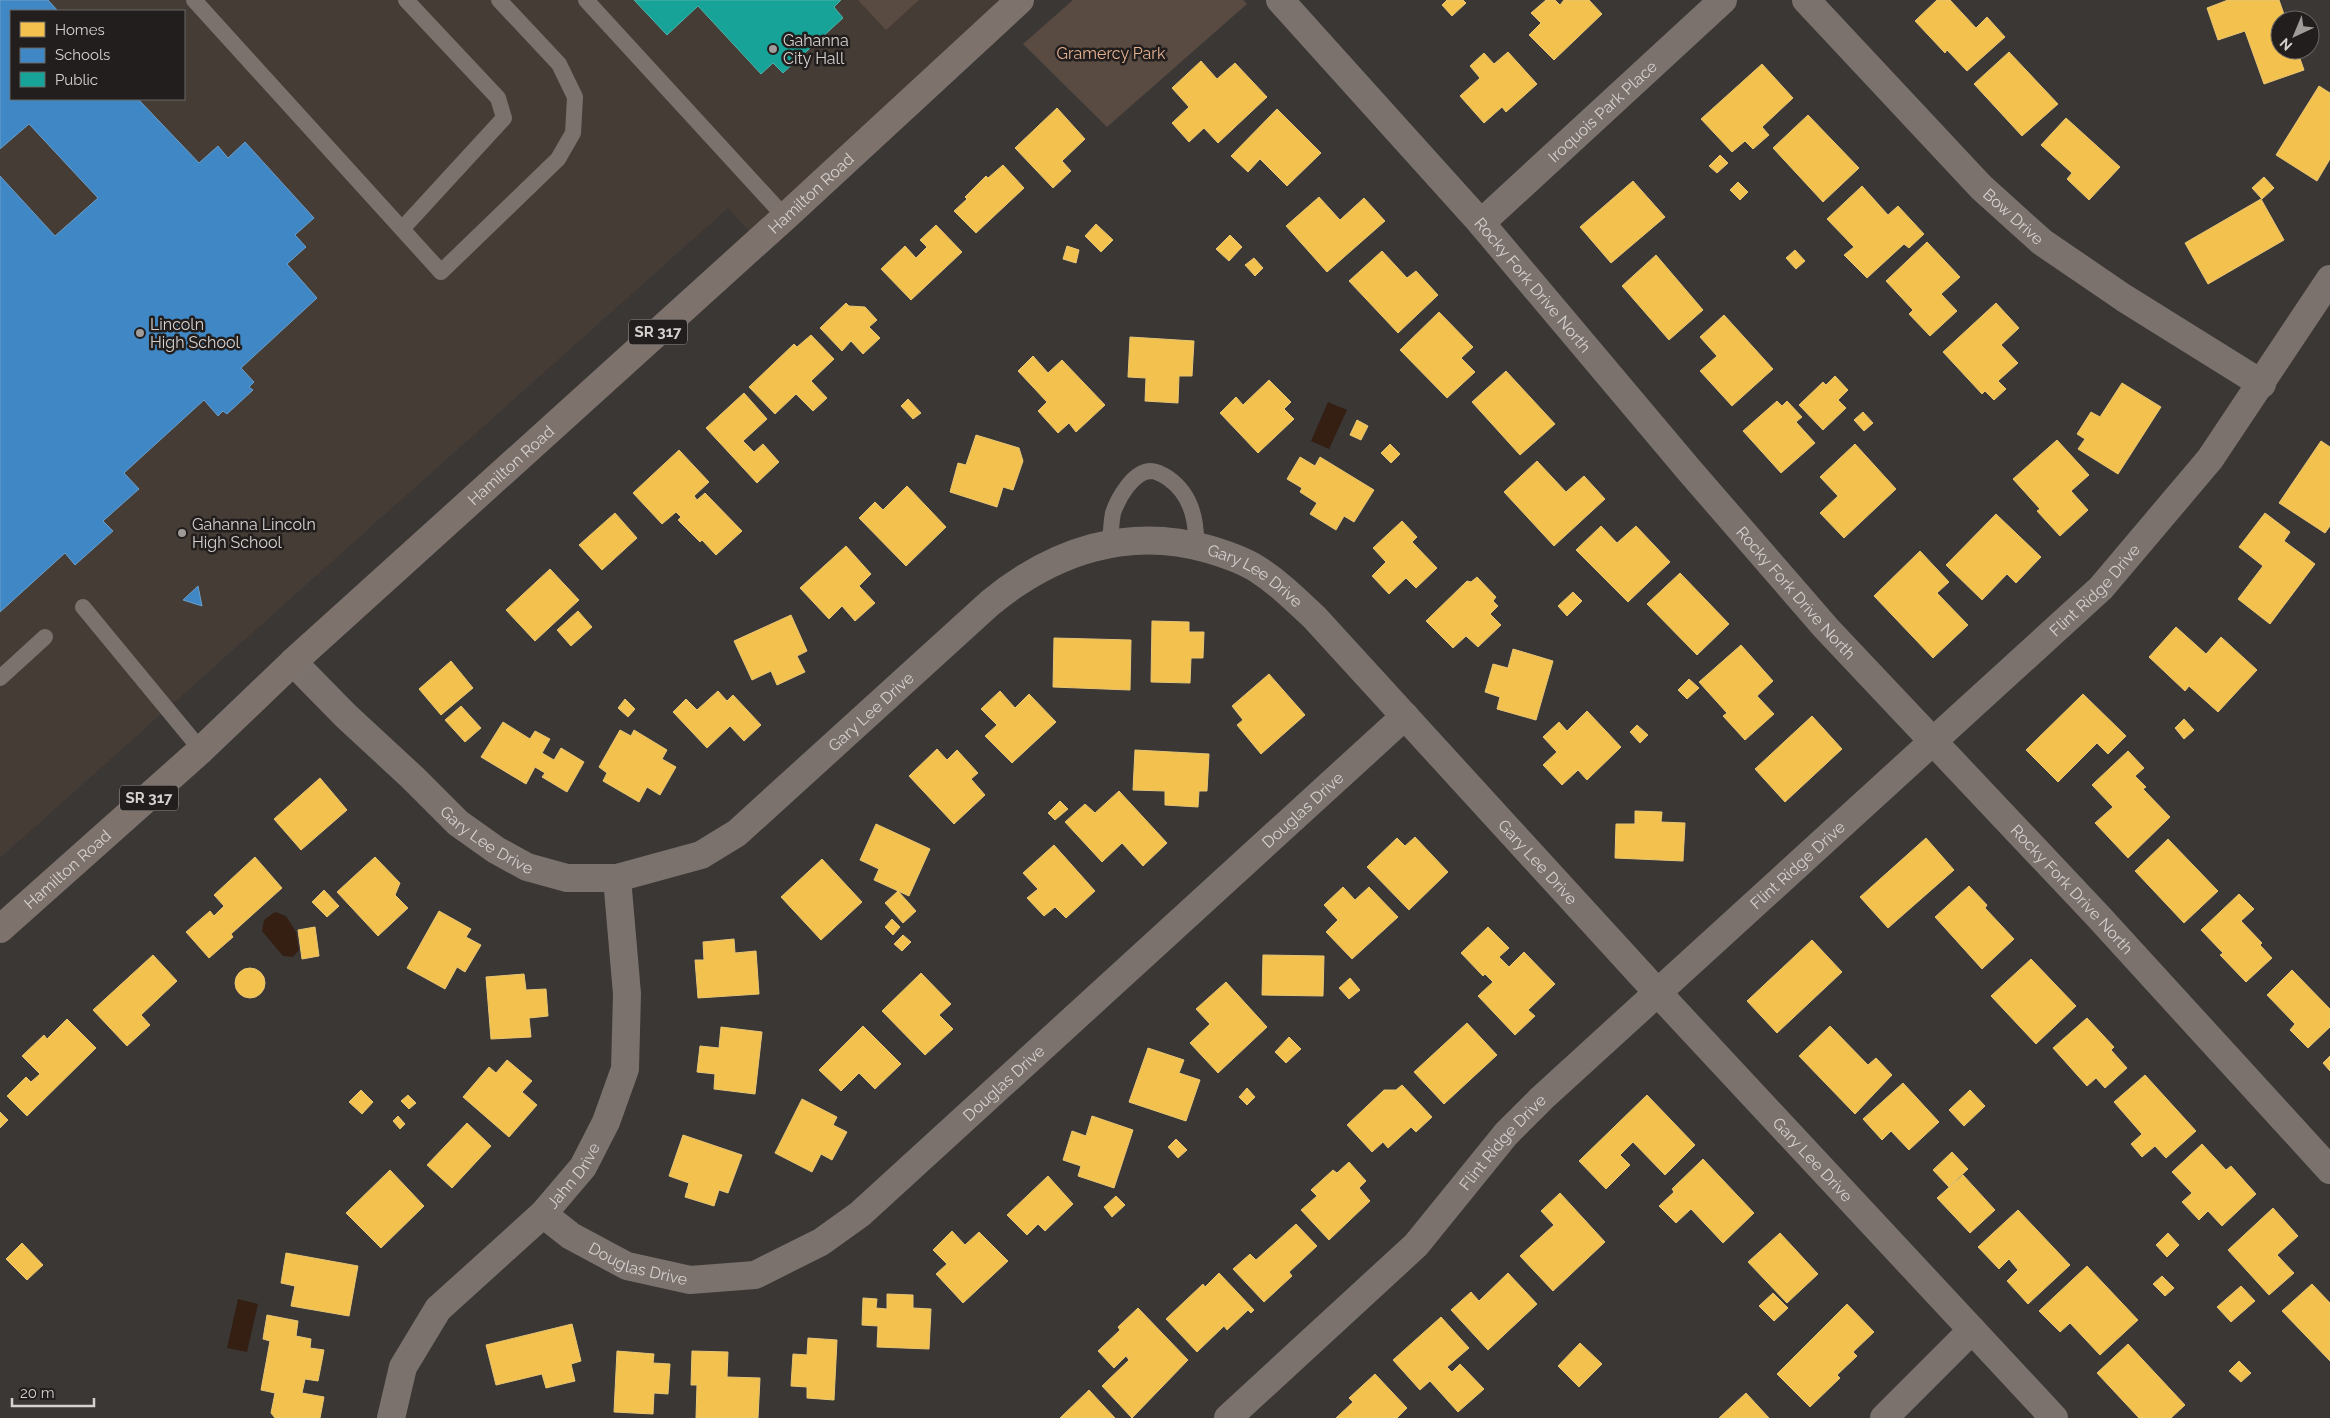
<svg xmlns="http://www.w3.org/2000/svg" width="2330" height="1418" viewBox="0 0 2330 1418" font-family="Raleway,sans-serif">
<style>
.built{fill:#463c36;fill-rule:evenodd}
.green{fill:#594b42}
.water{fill:#351f12}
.homes{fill:#f2c14e;stroke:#e9c675}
.schools{fill:#3f88c5;stroke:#6c9ec8}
.public{fill:#17a398;stroke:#50b1a8}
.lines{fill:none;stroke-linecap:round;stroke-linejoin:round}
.service{stroke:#7b726d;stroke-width:16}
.minor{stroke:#7b726d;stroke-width:28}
.primary{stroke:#7d726c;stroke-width:28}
.poi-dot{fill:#9f9b99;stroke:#211e1d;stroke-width:2}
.labels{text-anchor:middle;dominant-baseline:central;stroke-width:5;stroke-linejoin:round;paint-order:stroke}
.shield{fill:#211e1d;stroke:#9f9b9a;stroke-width:1}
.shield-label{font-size:15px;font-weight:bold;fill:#d5d1cf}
.poi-label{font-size:16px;fill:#d5d1cf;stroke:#211e1d;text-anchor:start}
.park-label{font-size:16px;fill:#e5b193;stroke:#211e1d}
.street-label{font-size:16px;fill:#d5d1cf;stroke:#211e1d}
</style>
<rect width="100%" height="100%" fill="#3a3735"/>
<path class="built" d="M0,0H1031L761,244L728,208L0,858ZM11,11H184V99H11Z"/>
<path class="green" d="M858,0H919L886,30Z
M1073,0H1243L1247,4L1107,127L1023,44Z"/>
<path class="water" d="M1328,402L1347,410L1329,449L1311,441Z
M275,912L286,916L296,932L299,950L293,957L283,956L262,931L264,920Z
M238,1299L258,1304L247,1352L227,1348Z"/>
<path class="homes" d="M1447,0H1463L1466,3L1452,16L1442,5Z
M1546,0H1555L1560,5L1564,0H1589L1602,14L1554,60L1529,35L1541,23L1531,13Z
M1937,0H1950L1976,28L1987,17L2005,37L1967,71L1947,50L1945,53L1915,21Z
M2228,0H2279L2286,20H2280V50H2297L2304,70L2264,84L2245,31L2218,40L2207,8Z
M1508,52L1537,84L1506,112L1502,107L1484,123L1460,96L1480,78L1470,66L1484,53L1494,64Z
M2009,52L2058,104L2022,136L1974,84Z
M1201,61L1217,79L1235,63L1267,97L1218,143L1204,128L1189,142L1172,123L1189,107L1172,88Z
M1762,64L1793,98L1762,127L1769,135L1753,149L1745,141L1732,152L1701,119Z
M2319,86L2330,93V159L2317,181L2276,155Z
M1057,108L1085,139L1062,161L1071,171L1053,188L1015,148Z
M1277,109L1321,153L1287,186L1260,159L1248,172L1231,156Z
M1808,115L1859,168L1823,202L1773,148Z
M2066,118L2120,167L2089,200L2067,179L2072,173L2041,145Z
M1720,155L1728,163L1717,173L1709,166Z
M1003,165L1024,188L976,233L954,211L967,199L965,197L986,176L988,178Z
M2264,177L2274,188L2262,199L2252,188Z
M1633,181L1665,217L1611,263L1580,227Z
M1738,182L1748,192L1740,200L1730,190Z
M1862,186L1888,215L1898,206L1924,234L1909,248L1904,244L1867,278L1844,255L1854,247L1827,219Z
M1319,197L1340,220L1364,198L1385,221L1327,272L1286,226Z
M2261,199L2284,240L2208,284L2185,243Z
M1096,224L1113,240L1101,252L1085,236Z
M936,225L962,252L911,300L881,269L905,246L916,258L927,247L920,240Z
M1230,235L1242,247L1229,261L1216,249Z
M1927,242L1960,277L1941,294L1957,311L1930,336L1909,314L1913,310L1886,281Z
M1067,246L1079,250L1076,263L1063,259Z
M1795,250L1805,261L1796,269L1786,258Z
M1382,251L1407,278L1416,271L1438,295L1398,333L1349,281Z
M1656,255L1703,310L1669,340L1622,286Z
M1254,258L1263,268L1255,276L1245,265Z
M846,303L849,306L865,307L877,320L869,327L880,338L863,354L851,341L842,351L820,328Z
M1996,303L2019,328L2001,345L2018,363L1998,381L2006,389L1994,400L1985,391L1982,394L1943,352Z
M1439,312L1473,347L1461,358L1475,372L1447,398L1400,350Z
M1724,315L1773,369L1732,406L1700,371L1717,356L1700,337Z
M811,335L834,359L811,381L827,398L813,411L796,394L775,414L749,387L794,344L797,347Z
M1130,337L1194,341L1192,376H1179L1178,403L1145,401L1146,378L1128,377Z
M1033,356L1048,373L1062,360L1105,405L1076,432L1069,423L1058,433L1038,411L1047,402L1018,371Z
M1506,371L1555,424L1520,455L1472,402Z
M1835,376L1848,390L1838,400L1846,408L1823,430L1799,405L1823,382L1826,385Z
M1269,380L1291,402L1284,409L1294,419L1258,453L1220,413L1236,397L1243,405Z
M2122,383L2161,407L2118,474L2078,449L2085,439L2077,434L2091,412L2100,417Z
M744,393L767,419L743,441L754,452L763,444L779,462L757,483L706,428Z
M908,399L921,413L913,419L901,406Z
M1777,401L1782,406L1787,401L1802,417L1796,422L1815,443L1781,473L1743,431Z
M1863,412L1873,423L1864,431L1854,420Z
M1357,420L1368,426L1361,440L1350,435Z
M976,435L1019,448L1023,461L1013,490L1003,487L997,507L950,492L958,463L966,465Z
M2057,440L2089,475L2071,491L2088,510L2060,536L2037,511L2040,509L2013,479Z
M2321,441L2330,447V526L2325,533L2279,503Z
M1390,444L1400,454L1391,463L1381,453Z
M1855,444L1896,489L1844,538L1820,513L1838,496L1820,477Z
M679,450L709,482L694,496L697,500L705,493L742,531L716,555L702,540L700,542L678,520L681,517L676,512L662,524L633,493Z
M1300,457L1315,466L1320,457L1374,490L1354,522L1344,516L1336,530L1310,514L1317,503L1300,492L1302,488L1287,479Z
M1537,461L1566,492L1584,476L1605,499L1554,546L1504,492Z
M907,486L946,527L906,566L859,518L875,502L883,510Z
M615,513L637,538L602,570L579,545Z
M2265,513L2290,532L2284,541L2315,564L2270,624L2238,599L2263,566L2239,547Z
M1996,514L2041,557L2016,583L2007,574L1982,600L1946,565Z
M1402,521L1417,537L1412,542L1437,568L1416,588L1406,578L1389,594L1372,576L1386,562L1373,548Z
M1601,526L1617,543L1636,526L1670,562L1628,602L1576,550Z
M846,546L871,574L859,586L875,603L855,621L842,606L829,619L800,588Z
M1920,551L1949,582L1937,593L1968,625L1933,658L1874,596Z
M550,569L579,600L535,641L506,610Z
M1680,573L1729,624L1697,655L1647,604Z
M1477,577L1496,597L1493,601L1498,606L1490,614L1501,625L1478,647L1466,636L1453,648L1426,621L1467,581L1471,582Z
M1573,592L1582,601L1567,616L1558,606Z
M578,611L592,627L571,646L557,630Z
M791,615L807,651L797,656L805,672L777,685L771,671L752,680L734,641Z
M1152,621L1189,622V632H1204L1203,658H1191L1190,683L1151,682Z
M2176,627L2206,654L2221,637L2257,670L2218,712L2189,686L2185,691L2149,657Z
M1054,638L1131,640L1130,690L1053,687Z
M1741,645L1773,681L1757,696L1774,714L1745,740L1723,716L1727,713L1699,682Z
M1513,649L1553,661L1536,720L1497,709L1500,697L1485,692L1493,664L1508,668Z
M451,661L473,688L441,715L419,689Z
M1269,674L1305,715L1261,754L1237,725L1243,720L1232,706Z
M1689,679L1699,688L1687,699L1678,690Z
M718,691L727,701L733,695L761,725L744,741L730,726L707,748L673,712L686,699L697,710Z
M1000,691L1015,708L1029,694L1056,722L1012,763L985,736L997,725L981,709Z
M2083,694L2126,736L2108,754L2097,743L2058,782L2026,750Z
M625,699L635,709L628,717L618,708Z
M461,706L481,728L465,742L445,720Z
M1587,711L1621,747L1587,780L1578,770L1562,785L1543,765L1557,752L1543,737L1559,722L1567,731Z
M1812,716L1842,749L1785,802L1755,769Z
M2184,719L2194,730L2184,739L2175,728Z
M503,722L530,739L535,731L550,739L542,753L554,760L561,748L584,762L567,792L542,777L545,773L535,767L526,784L481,757Z
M1637,725L1648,735L1640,743L1630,732Z
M620,730L631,736L634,730L667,750L662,759L676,767L660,795L647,787L639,802L603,781L607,773L599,767Z
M937,749L947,760L957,750L978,773L971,779L985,795L954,824L909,776Z
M1135,750L1209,754L1207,791H1199L1198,807L1165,805V791L1133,790Z
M2128,751L2144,768L2135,776L2146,787L2143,789L2170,817L2128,858L2095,823L2113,807L2092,785Z
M320,778L347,810L301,850L274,819Z
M1119,791L1167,843L1143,866L1122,843L1102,862L1065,822L1085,804L1095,813Z
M1060,801L1068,809L1055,820L1048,813Z
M1635,811L1662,812L1661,822L1685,823L1683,861L1615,858L1616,824H1635Z
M876,824L930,849L909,896L874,880L879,869L860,860Z
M1415,837L1448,872L1409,910L1367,867L1397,838L1405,846Z
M1926,838L1954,870L1888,928L1860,897Z
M2168,839L2218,891L2184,923L2135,871Z
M1054,845L1095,891L1066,918L1055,907L1044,916L1027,898L1038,889L1023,873Z
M255,857L282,888L231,934L233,937L209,958L186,932L210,911L214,916L224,906L214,895Z
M375,857L400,883L395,895L408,908L378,936L337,892Z
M822,859L862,902L821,940L781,897Z
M1969,886L1987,905L1985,908L2014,939L1982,969L1935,917Z
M1343,887L1355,900L1369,887L1398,917L1352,959L1326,932L1338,920L1324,905Z
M324,890L339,906L327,917L312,902Z
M898,891L916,911L903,923L885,903Z
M2239,894L2254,909L2241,921L2262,943L2260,945L2272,958L2246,982L2220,955L2223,953L2201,930Z
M439,911L471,929L466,937L481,945L465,972L457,967L445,989L407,968Z
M892,919L900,927L893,935L885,927Z
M315,927L319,956L302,959L298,930Z
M1488,927L1509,948L1499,957L1509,967L1524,952L1555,984L1528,1010L1535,1016L1515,1035L1478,996L1493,982L1485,974L1483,976L1461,953Z
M903,935L911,942L902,951L894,944Z
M734,939L735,953L756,951L759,994L698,998L695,960H704L703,942Z
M1812,940L1842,972L1777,1033L1747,1001Z
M153,955L177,981L141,1015L150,1025L127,1046L93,1010Z
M1263,955L1324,956L1323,996L1262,995Z
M2031,959L2076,1006L2036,1044L1991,996Z
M235 983a15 15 0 1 1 30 0a15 15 0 1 1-30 0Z
M2292,970L2330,1009V1027L2308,1048L2290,1030L2295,1024L2267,995Z
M921,973L951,1004L939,1015L953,1029L925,1055L882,1011Z
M524,974L526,990L546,989L548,1016L529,1018L531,1037L491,1039L486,977Z
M1350,978L1360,990L1349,999L1339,988Z
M1226,982L1267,1027L1218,1073L1190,1043L1210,1024L1196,1009Z
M2087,1018L2114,1047L2111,1050L2127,1068L2105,1088L2096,1078L2087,1086L2053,1048Z
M67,1019L96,1048L27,1116L7,1096L26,1077L31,1082L40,1074L22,1056L44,1035L47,1039Z
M1467,1023L1497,1055L1444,1104L1414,1072Z
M863,1026L901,1064L875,1089L859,1073L841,1091L819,1070Z
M1830,1026L1868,1065L1876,1058L1892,1075L1855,1114L1799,1056Z
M721,1027L762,1032L755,1094L714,1089L715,1074L697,1072L700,1046L719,1048Z
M1289,1037L1301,1049L1286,1063L1275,1052Z
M1148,1048L1184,1060L1179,1073L1200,1080L1186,1121L1129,1102Z
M2330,1056V1071L2323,1063Z
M507,1060L532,1081L522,1092L537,1105L509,1137L463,1097L489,1067L496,1073Z
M2145,1075L2196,1131L2166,1158L2155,1146L2142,1157L2131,1144L2142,1134L2114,1102Z
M1903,1083L1939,1122L1909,1150L1891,1131L1882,1140L1863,1119Z
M1402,1085L1432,1117L1416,1132L1411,1127L1388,1148L1383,1142L1372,1152L1347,1125L1384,1090H1396Z
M1247,1088L1255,1097L1247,1105L1239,1097Z
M361,1090L373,1102L362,1114L349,1102Z
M1970,1090L1985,1106L1964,1126L1949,1110Z
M408,1095L416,1103L409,1109L401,1101Z
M1647,1095L1695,1145L1665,1175L1633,1142L1620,1155L1630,1165L1606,1189L1579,1161Z
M802,1099L837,1117L833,1125L847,1132L832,1160L821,1154L812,1172L775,1153Z
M0,1112L8,1120L0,1128Z
M398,1116L405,1124L400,1129L393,1121Z
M1092,1116L1133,1130L1114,1188L1078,1176L1081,1166L1063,1160L1072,1131L1086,1136Z
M467,1123L491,1146L452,1188L427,1165Z
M683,1135L742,1155L728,1193L719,1190L714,1206L685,1197L689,1183L669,1176Z
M1176,1139L1187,1150L1178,1158L1168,1147Z
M2202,1144L2226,1170L2231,1166L2256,1194L2222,1226L2208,1211L2199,1220L2182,1202L2192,1193L2172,1172Z
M1952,1152L1968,1169L1949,1187L1933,1170Z
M1703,1159L1754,1213L1723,1243L1691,1209L1676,1223L1659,1206L1674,1192L1672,1189Z
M1349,1162L1366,1181L1359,1188L1370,1201L1329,1240L1301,1210L1317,1196L1311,1190L1333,1170L1337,1173Z
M390,1170L424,1206L381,1248L346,1213Z
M1963,1175L1995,1210L1970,1233L1937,1198Z
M1048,1176L1073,1204L1045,1231L1038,1224L1027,1235L1007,1215Z
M1560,1193L1605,1242L1553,1291L1520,1256L1554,1225L1541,1211Z
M1116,1196L1125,1205L1112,1217L1104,1207Z
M2273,1208L2298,1236L2277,1255L2294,1273L2269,1295L2228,1250Z
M2018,1210L2070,1265L2028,1304L2007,1281L2018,1270L2009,1259L1999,1269L1978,1247Z
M1296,1224L1317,1246L1289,1272L1292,1276L1264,1302L1233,1269L1250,1254L1256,1260Z
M952,1231L965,1245L979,1232L1008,1261L963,1303L936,1274L947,1264L933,1250Z
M1780,1233L1818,1274L1787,1303L1748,1262Z
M2168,1233L2179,1245L2167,1257L2156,1245Z
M22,1243L43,1265L27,1280L6,1259Z
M286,1253L358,1266L349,1316L291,1306L295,1286L281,1283Z
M2087,1266L2138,1320L2100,1355L2070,1323L2060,1332L2039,1311Z
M1219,1273L1254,1310L1251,1313L1248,1310L1227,1330L1224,1326L1197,1352L1166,1319L1203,1284L1205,1287Z
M1508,1273L1537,1304L1488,1350L1451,1310L1471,1292L1479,1301Z
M2162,1276L2174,1288L2165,1296L2153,1284Z
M2312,1284L2330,1303V1361L2282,1311Z
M2241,1286L2255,1301L2231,1322L2217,1307Z
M1773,1293L1788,1308L1774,1321L1759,1306Z
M887,1294L913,1295V1308L931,1309L929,1349L877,1347L878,1326L862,1325L863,1298L877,1299L876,1308L887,1309Z
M1847,1304L1874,1332L1853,1352L1857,1356L1837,1375L1840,1378L1810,1407L1777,1374Z
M1138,1308L1188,1360L1132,1418L1102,1386L1129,1360L1126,1356L1114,1368L1098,1351L1120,1330L1118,1327Z
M267,1315L298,1321L296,1336L311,1339L310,1348L324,1350L318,1381L305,1379L302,1393L324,1397L320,1418H275L271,1413L275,1393L261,1390L270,1341L263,1339Z
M1441,1317L1469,1348L1447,1367L1452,1372L1460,1364L1484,1389L1458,1412L1430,1381L1420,1390L1393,1360Z
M572,1324L581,1361L571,1364L575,1381L546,1388L542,1374L496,1385L486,1345Z
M808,1338L837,1340L834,1400L807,1398V1387L791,1386L793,1354L807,1355Z
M1580,1343L1602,1364L1579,1387L1558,1366Z
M2128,1344L2185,1405L2171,1418H2139L2097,1373Z
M617,1351L654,1354L653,1363L670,1364L668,1394L654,1393L653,1414L614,1412Z
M692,1351L728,1352L727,1377L760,1378L758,1418H696L697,1385H691Z
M2239,1361L2251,1373L2241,1382L2229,1371Z
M1375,1374L1407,1408L1397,1418H1336L1353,1402L1349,1398Z
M1089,1390L1115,1418H1060Z
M1746,1393L1769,1418H1719Z"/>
<path class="schools" d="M0,0H48L58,11H11V99H138L199,163L218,146L228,158L245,142L314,218L295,235L306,247L287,264L317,298L241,368L254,382L249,387L253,390L227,414L223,411L218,416L204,400L124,473L139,489L103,521L113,531L75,565L65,553L0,612V176L55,236L98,198L29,124L0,149Z
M198,586L202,606L183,600Z"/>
<path class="public" d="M634,0H841L834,7L843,18L783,73L773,63L761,74L698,6L667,35Z"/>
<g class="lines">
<path class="service" d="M194,0L441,272L558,159L573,133L575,97L559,64L499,0
M586,0L785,217
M402,229L504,118L498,98L406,0
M1110,544C1111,533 1111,523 1113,513C1118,498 1133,472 1150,471C1157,471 1162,474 1168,478C1191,494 1197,519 1196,546
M83,607L201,750
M0,678L45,637"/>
<g class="minor">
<path id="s1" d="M1280,0L1481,223L1689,470L1826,628L2097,915L2330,1170"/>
<path id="s2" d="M1806,0L1981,187L2042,242L2124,298L2262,384"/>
<path id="s3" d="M1481,223L1723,0"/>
<path id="s4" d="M293,662L346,716L413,778L458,823L496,850L527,867L567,878H617L701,855L737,833L990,603C1053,551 1128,526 1208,549C1225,554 1243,560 1257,569C1279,583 1297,601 1315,618L1658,993L2054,1418"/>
<path id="s5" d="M543,1214L571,1236L627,1266L690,1280L755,1275L821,1242L860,1214L1405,716"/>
<path id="s6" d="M391,1418L403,1367L438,1309L543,1214L583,1167L606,1122L625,1069L627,994L617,878"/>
<path id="s7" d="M1228,1418L1416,1245L1506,1134L1542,1098L2101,588L2210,459L2330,279"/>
<path d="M1884,1418L1972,1330"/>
</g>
<path class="primary" id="s8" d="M0,929L201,750L293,662L785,217L1020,0"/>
</g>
<g class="poi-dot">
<circle cx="773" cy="49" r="5"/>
<circle cx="140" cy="333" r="5"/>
<circle cx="182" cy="533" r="5"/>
</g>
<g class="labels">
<g class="shield">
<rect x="629" y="319.5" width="58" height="25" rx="4"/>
<rect x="120" y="785.5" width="58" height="25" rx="4"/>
</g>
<g class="shield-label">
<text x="658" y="332">SR 317</text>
<text x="149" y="798">SR 317</text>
</g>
<g class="poi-label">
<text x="783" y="40">Gahanna<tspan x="783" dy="18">City Hall</tspan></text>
<text x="150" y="324">Lincoln<tspan x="150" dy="18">High School</tspan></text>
<text x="192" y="524">Gahanna Lincoln<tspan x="192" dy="18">High School</tspan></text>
</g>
<g class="park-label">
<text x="1111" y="53">Gramercy Park</text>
</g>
<g class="street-label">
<text stroke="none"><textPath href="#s3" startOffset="165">Iroquois Park Place</textPath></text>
<text stroke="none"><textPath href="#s8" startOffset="1095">Hamilton Road</textPath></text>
<text stroke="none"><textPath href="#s2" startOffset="300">Bow Drive</textPath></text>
<text stroke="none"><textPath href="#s1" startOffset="381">Rocky Fork Drive North</textPath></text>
<text stroke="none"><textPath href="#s8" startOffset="690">Hamilton Road</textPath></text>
<text stroke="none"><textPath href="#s4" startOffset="1164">Gary Lee Drive</textPath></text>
<text stroke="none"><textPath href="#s7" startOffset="1200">Flint Ridge Drive</textPath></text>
<text stroke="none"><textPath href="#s1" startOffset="786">Rocky Fork Drive North</textPath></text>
<text stroke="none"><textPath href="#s4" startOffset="714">Gary Lee Drive</textPath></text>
<text stroke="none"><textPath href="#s5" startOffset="950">Douglas Drive</textPath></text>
<text stroke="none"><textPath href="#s4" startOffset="264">Gary Lee Drive</textPath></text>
<text stroke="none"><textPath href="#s4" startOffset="1569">Gary Lee Drive</textPath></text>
<text stroke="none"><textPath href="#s7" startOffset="795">Flint Ridge Drive</textPath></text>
<text stroke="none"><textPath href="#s8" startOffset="90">Hamilton Road</textPath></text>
<text stroke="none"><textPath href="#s1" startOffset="1191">Rocky Fork Drive North</textPath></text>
<text stroke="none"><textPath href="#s5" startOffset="545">Douglas Drive</textPath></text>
<text stroke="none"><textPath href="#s7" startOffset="390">Flint Ridge Drive</textPath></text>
<text stroke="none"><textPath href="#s4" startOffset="1974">Gary Lee Drive</textPath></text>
<text stroke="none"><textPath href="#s6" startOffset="311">Jahn Drive</textPath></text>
<text stroke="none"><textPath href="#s5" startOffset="109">Douglas Drive</textPath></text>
</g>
</g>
<rect x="10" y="10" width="175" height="90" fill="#211e1d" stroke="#696664"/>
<rect x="20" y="22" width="25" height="15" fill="#f2c14e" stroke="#696664"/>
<text x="55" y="35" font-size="15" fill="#d5d1cf">Homes</text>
<rect x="20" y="48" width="25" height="15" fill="#3f88c5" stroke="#696664"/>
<text x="55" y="60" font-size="15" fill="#d5d1cf">Schools</text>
<rect x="20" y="72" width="25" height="15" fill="#17a398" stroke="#696664"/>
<text x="55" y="85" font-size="15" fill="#d5d1cf">Public</text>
<g transform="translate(2295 35) rotate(224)"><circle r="24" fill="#211e1d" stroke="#696664"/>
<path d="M0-4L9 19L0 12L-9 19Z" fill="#9f9b99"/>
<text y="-8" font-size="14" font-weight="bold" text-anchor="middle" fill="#d5d1cf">N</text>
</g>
<path d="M12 1398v8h82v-8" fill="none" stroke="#d5d1cf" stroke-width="2.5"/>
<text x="20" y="1398" font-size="15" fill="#d5d1cf" stroke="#211e1d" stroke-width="4" paint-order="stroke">20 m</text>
</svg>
